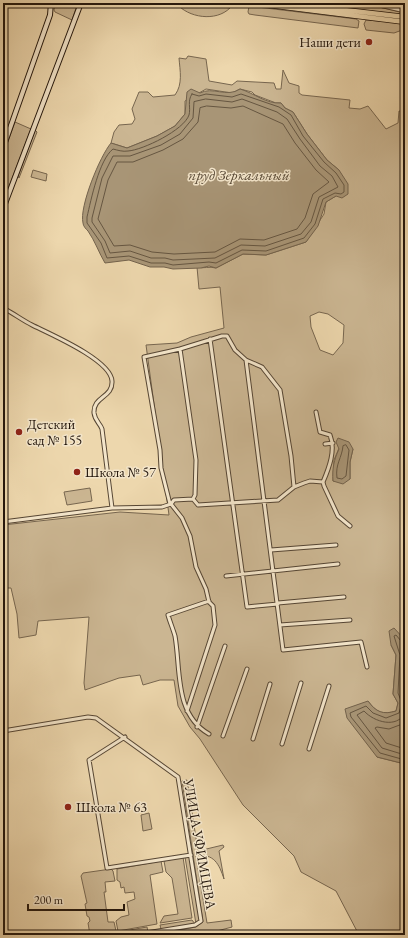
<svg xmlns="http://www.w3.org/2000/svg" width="408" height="938" viewBox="0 0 408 938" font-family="'EB Garamond',serif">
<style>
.green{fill:#cbb692;stroke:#77664f;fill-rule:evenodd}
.water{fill:#a89576;stroke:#73624c}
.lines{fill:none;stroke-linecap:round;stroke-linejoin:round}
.shore{stroke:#665641;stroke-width:1}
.minor-casing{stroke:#564634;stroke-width:5}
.secondary-casing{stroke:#23160c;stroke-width:6}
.primary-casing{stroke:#23160c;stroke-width:6}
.minor{stroke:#f3e5ca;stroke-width:3}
.secondary{stroke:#f3e5ca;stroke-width:4}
.primary{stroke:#edd7ad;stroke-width:4.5}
.poi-dot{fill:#8f2418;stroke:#f3e5ca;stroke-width:1.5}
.labels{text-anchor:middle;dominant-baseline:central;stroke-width:3;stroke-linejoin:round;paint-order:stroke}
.poi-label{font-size:14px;fill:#23160c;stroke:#f3e5ca;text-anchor:start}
.street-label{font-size:14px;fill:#23160c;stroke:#f3e5ca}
.water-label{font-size:15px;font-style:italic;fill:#584936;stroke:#f3e5ca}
</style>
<rect width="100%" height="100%" fill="#edd7ad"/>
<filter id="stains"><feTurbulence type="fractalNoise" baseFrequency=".005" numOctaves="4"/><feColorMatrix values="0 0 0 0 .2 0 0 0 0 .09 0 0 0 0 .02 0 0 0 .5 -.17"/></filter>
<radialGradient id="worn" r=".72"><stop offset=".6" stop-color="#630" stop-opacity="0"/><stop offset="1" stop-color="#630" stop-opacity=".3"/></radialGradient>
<path class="green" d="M56,3H75L76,8L72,20L55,12L54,10Z
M176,3H208V5L230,8C216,22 188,18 176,3Z
M304,3H362L405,13V15Z
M249,6L356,19L359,21L358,28L255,15L249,14L248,12Z
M366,20L404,23L405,29L394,33L366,30L364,24Z
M188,56L206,59L209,81L232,85L237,81L274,83L276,89H281L283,70L289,83L299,86V93L302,95L350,100L349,108L360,109L368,106L386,129L398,123L399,111L405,112V640L401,635L391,645L396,655L393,694L398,703L396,711C382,715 377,713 368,701L377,757L405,764V935H359L336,891L301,872L294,856L243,805L200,739L190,727L178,706L174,680H160L143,685L140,675L119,678L85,690L84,683L89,617L38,621L36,635L19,638L17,614L11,588H3V525L120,512L169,515L146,345L177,343L191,337L224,328L220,287L199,289L197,267C204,269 209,266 216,268L243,254L266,255L306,242L324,214L326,202L336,196L339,170L327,160L307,134L293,112L285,108L281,103H276L255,95L252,92L240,89L232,93L206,89L185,101V114L175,126L157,136L127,148L111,143L114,132L119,125L132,124L135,119L132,109L139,92H148L153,97L175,95C183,84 180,71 179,58L186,59ZM319,312L328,314L344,325L343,343L333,355L320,350L311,327L310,316ZM339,448L353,449L350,462V479L333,481L334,460Z
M15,122L31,129L3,202V155Z
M35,130L37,132L19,178L18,176Z
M33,170L47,174L46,181L31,177Z
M90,488L92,501L67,505L64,492Z
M187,780L198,851L223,845L224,847L219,851L224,879C219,864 214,853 196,856L207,923L231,920L232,927L217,931L218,935H151L196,927L203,922L182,781Z
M149,813L152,829L143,831L141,815Z
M183,857L192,918L160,923L164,916L178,914L172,878L166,872L164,861Z
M185,857H190L200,919L196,924Z
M161,861L163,872L150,875L157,924L118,931L116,921L121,917L129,915L127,902L135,899L134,892L125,893L124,887L121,888L120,882L117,880V869Z
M111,869L113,871L115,881L105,882L106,892H104L108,922H114L116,931L90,935L88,923L90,921L89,917L87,916L85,904L87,903L81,876L83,873Z
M192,920L195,924L161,929L160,925Z
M147,927L148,932L119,935L118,932Z"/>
<path class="water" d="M191,89L200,93C212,86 227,98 240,89C254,93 266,104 281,103L285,108L293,112L307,134L327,160L339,170L348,184V194L342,198L336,196L326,202L318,226L306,242L266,255L243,254L216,268L209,266L201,268L173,269L164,267H150L129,260L105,263C99,253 95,241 88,231C86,229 83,226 83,223C79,207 100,156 111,143L127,148L157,136L175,126L185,114L187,92Z
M338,438L349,442L353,449L350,462V479L343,484L333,481C332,468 334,460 339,449L336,442Z
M394,628L405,640V764L377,757L347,718L345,709L368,701C376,712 383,715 396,711L398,703L393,694L396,655L391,645L389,631Z"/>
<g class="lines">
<path class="shore" d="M192,94L199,96L206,94L232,97L241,94L279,107L291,115L303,136L324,162L336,173L344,185V192L341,194L335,193L323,199L315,224L304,238L266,251L242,250L216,263L209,262L173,265L165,263H151L129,256L107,258L101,243L87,223V217C91,200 99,160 113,149C117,150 123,152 128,151C143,150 184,130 189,115C191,108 187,101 192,94Z
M206,99L232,102L242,99L277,112L287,119L300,139L320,166L332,176L338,187L319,197L311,222L301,234L265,246L241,245L215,258L173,260L165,258H151L130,251L110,253L105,241L92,222V218L102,178L113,156H130L161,145L180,134L193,118L194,102Z
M207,106L231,108L243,106L283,124L295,143L316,170L329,182L313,194L305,218L297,229L264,240L240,239L215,252L174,254L152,252L130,245L114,246L98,219L108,180L117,162H133L163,150L183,139L198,122L200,108Z
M346,445L349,450L346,476L342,479L337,478C335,464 342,458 343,446Z
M405,642L401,641L396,635L394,636L400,655L398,693L402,703L399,713L386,718L373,713L366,706L350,713L351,717L380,753L405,760
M405,657L403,692L405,697
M405,713C397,729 374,722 364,711L357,715L382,748L405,755
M405,723L389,729L377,727L375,728L386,743L405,749"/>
<defs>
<path id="minor" d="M371,3L405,11
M3,308C13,313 22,320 32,325C50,334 111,360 112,381C113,398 93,396 94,413C95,421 100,423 102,429L112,508
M210,339L247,607L278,604
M246,360L283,650L361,642L367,667
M316,412L320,432L330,435C336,450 329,468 323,482L324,486L338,516L350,526
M325,444L333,443
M193,499L195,495L196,460L180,349L222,336H227L235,350L246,360L262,367L280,390L291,456L294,487
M170,504L161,468L160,450L144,357L180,349
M171,504L182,518L190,536L196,567L206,589L209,602L213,606L215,625L187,711
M3,522L112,508L162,507L171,504L174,500L193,499L198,505L278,500L294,487L304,483L310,481L323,482
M271,550L336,545
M226,576L338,564
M209,601L168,615C170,622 173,629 175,636C181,670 174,714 209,734
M278,603L344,597
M280,625L350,620
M197,727L225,646
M3,731L88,717L96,718L178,777L201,921L195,925L134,935
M223,736L247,669
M125,737L89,760L107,868L191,855
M253,739L270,684
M282,744L301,683
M309,749L329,686"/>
<path id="secondary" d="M3,148L50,15L51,3
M3,209L81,3"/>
<path id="primary" d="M252,3L405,22
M284,3L405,17"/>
</defs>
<use href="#minor" class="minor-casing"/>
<use href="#secondary" class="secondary-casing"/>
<use href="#primary" class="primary-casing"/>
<use href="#minor" class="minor"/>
<use href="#secondary" class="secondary"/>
<use href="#primary" class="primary"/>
</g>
<g class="poi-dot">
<circle cx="369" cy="42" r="4"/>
<circle cx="19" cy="432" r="4"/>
<circle cx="77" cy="472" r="4"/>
<circle cx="68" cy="807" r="4"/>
</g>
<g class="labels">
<g class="poi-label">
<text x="361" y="42" text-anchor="end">Наши дети</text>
<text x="27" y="424">Детский<tspan x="27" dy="16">сад № 155</tspan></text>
<text x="85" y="472">Школа № 57</text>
<text x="76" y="807">Школа № 63</text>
</g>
<g class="street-label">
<text transform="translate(200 844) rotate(80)">УЛИЦА УФИМЦЕВА</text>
</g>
<g class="water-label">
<text x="239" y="174">пруд Зеркальный</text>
</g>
</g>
<rect width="408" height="938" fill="none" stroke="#edd7ad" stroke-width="16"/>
<rect x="4" y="4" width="400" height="930" fill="none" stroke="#23160c" stroke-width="2"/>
<rect x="8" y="8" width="392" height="922" fill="none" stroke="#23160c"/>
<path d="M28 904v6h96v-6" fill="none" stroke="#23160c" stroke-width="2"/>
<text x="34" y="904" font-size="12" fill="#23160c" stroke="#f3e5ca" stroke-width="3" paint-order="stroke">200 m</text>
<rect width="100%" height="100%" filter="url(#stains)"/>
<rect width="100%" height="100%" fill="url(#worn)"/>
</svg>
